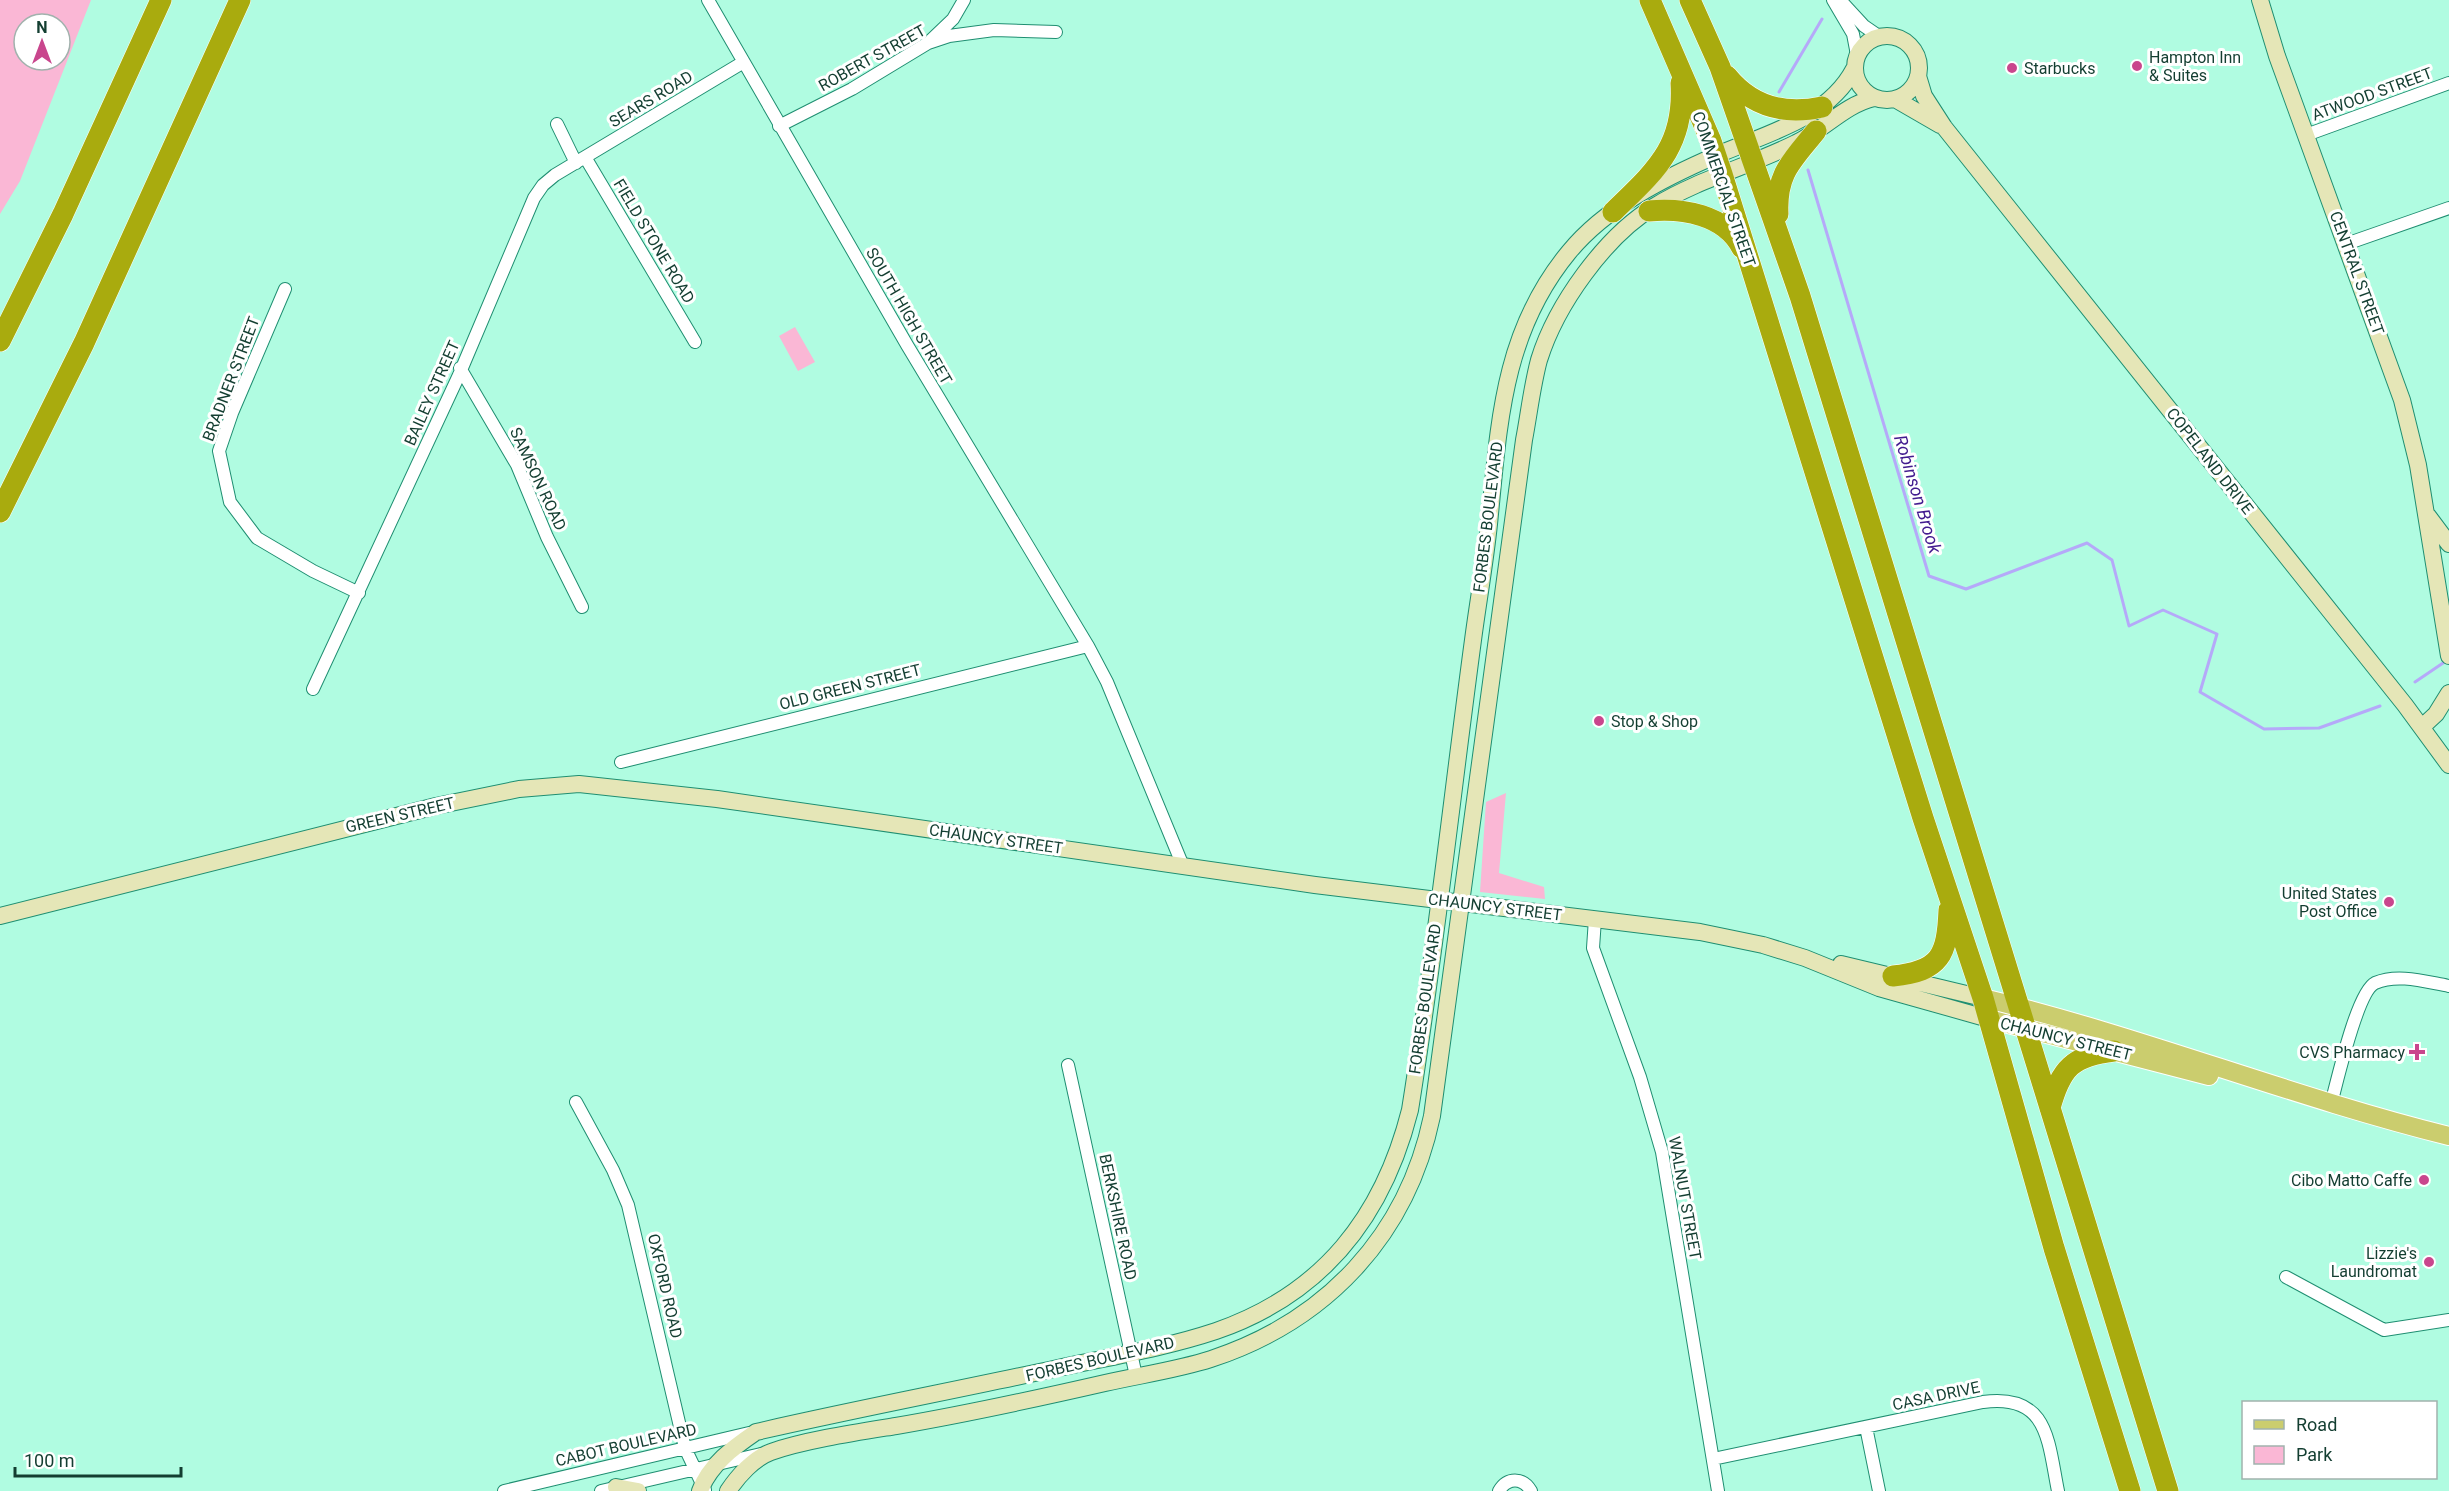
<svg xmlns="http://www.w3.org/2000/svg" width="2449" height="1491" viewBox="0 0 2449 1491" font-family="Roboto,sans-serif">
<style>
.green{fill:#fab7d5;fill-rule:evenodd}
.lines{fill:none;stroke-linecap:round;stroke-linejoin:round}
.stream{stroke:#b5a9f9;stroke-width:3}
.street-casing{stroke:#1f8e71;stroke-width:14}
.secondary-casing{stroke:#1f8e71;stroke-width:18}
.primary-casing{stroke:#fff;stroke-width:20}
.highway-casing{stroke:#fff;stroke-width:22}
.street{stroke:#fff;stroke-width:12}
.secondary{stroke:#e5e6b7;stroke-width:16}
.primary{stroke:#cbcd6e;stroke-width:18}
.highway{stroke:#a9ab0e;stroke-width:21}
.poi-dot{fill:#c9468d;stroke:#fff;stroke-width:2}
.labels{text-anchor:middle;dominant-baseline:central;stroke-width:6;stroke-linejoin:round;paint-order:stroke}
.poi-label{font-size:16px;fill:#133e31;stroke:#fff;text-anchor:end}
.street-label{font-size:16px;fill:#133e31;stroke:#fff}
.water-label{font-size:18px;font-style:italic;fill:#431c8f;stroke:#fff}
</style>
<rect width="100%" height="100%" fill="#b0fce1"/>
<path class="green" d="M0,0H91L20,181L0,214ZM24,24H60V60H24Z
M795,327L815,362L798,371L779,336Z
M1506,793L1499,873L1544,887L1545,899L1480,892L1486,802Z"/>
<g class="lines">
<path class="stream" d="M1779,92L1822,19
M1808,170L1929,576L1966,589L2087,543L2112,560L2129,626L2163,610L2217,634L2200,692L2264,729L2319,728L2380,706
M2415,682L2446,661"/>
<defs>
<path id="street" d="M708,0L907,345L1088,646L1107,682L1183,866
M1833,0L1853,34L1857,55
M1840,0L1864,26L1880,37
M931,40L953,19L964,0
M557,124L576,163
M779,126L852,89L928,43L949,36L994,30L1056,32
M2306,135L2449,83
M585,157L695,342
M2346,244L2449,208
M285,289L232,413L219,451L230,502L257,538L313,571L359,593
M460,368L517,465L547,537L582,607
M313,689L459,375L534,198L543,185L555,175L742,63
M621,762L1088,646
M1595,919L1593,948L1640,1077L1662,1152L1718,1491
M1068,1065L1136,1376
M576,1102L613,1170L628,1205L685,1448L705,1490
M2331,1104C2337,1082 2357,992 2375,983C2398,973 2426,982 2449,986
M2286,1277L2384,1330L2449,1320
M1866,1427L1879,1491
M1713,1459L1983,1402C2049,1393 2048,1442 2058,1491
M504,1491L749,1433
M601,1491L761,1454
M1499,1491C1507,1477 1523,1477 1531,1491"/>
<path id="secondary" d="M2260,0L2277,56L2402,400L2418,465L2449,656
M1855 68a32 32 0 1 1 64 0a32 32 0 1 1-64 0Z
M1918,76L1924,96L1944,127L2405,705L2449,765
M1895,99L1940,125
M2428,516L2449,544
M2422,727L2436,714L2449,693
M0,916L436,806L519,789L579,784L717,799L1315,885L1700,932L1763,945L1805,958L1879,988L1989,1019
M1841,964L1983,998
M616,1487L638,1491
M700,1491C709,1465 734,1447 756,1432C856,1409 957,1390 1058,1368C1110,1357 1165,1348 1216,1331C1323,1294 1383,1217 1410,1110C1435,954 1452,796 1473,640C1478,602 1485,563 1489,524C1499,425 1502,333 1569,252C1606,207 1664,178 1717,155C1765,134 1828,119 1854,69
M728,1491C738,1476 754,1458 771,1452C805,1440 859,1432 896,1426C966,1414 1035,1399 1105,1383C1140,1375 1177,1370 1211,1359C1326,1321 1407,1236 1432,1116L1524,440C1529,414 1532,386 1539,360C1556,305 1605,236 1655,206C1699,179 1750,166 1796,143C1824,130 1844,105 1874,98"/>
<path id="primary" d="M1983,998C2141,1036 2292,1097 2449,1136
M1989,1019L2209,1076"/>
<path id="highway" d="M1650,0L1711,141L1722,174L1923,818L1983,998L2054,1248L2130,1491
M1690,0L1720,67L1800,296L2168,1491
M1727,76C1752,107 1785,115 1822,107
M1649,211C1682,208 1725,214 1742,248
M1613,212C1655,171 1685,147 1681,83
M1778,214C1776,173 1792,161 1816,131
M0,341L63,214L161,0
M0,512L84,343L240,0
M1893,976C1941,971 1947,955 1949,910
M2050,1108C2061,1068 2072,1056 2114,1051"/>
</defs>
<use href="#street" class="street-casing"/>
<use href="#secondary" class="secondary-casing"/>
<use href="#primary" class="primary-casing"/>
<use href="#highway" class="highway-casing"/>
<use href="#street" class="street"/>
<use href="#secondary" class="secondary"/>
<use href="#primary" class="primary"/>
<use href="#highway" class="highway"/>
</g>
<g class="poi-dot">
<circle cx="2137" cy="66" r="6"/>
<circle cx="2012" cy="68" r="6"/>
<circle cx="1599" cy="721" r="6"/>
<circle cx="2389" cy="902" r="6"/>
<path d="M2414 1043h6v6h6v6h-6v6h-6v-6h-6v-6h6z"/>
<circle cx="2424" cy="1180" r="6"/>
<circle cx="2429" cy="1262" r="6"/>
</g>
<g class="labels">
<g class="poi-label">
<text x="2149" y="57" text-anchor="start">Hampton Inn<tspan x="2149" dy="18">&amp; Suites</tspan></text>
<text x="2024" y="68" text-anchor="start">Starbucks</text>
<text x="1611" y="721" text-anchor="start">Stop &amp; Shop</text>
<text x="2377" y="893">United States<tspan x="2377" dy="18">Post Office</tspan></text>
<text x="2405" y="1052">CVS Pharmacy</text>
<text x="2412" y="1180">Cibo Matto Caffe</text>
<text x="2417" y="1253">Lizzie's<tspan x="2417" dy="18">Laundromat</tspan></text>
</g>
<g class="street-label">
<text transform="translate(872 58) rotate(-29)">ROBERT STREET</text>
<text transform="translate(2372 94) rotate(-20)">ATWOOD STREET</text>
<text transform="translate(651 99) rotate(-31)">SEARS ROAD</text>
<text transform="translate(1724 189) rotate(71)">COMMERCIAL STREET</text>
<text transform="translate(654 241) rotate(59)">FIELD STONE ROAD</text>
<text transform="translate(2357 273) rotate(70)">CENTRAL STREET</text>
<text transform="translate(909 316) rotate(60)">SOUTH HIGH STREET</text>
<text transform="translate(231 379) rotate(-69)">BRADNER STREET</text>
<text transform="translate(432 393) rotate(-66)">BAILEY STREET</text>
<text transform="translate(2210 461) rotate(52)">COPELAND DRIVE</text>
<text transform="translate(538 479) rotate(65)">SAMSON ROAD</text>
<text transform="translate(1488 517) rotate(-83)">FORBES BOULEVARD</text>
<text transform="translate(850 687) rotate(-14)">OLD GREEN STREET</text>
<text transform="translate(400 815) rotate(-13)">GREEN STREET</text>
<text transform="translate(996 839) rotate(8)">CHAUNCY STREET</text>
<text transform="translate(1495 907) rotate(7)">CHAUNCY STREET</text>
<text transform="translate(1425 999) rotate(-82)">FORBES BOULEVARD</text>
<text transform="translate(2066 1039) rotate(14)">CHAUNCY STREET</text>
<text transform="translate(1685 1198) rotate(80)">WALNUT STREET</text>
<text transform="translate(1118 1217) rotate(78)">BERKSHIRE ROAD</text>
<text transform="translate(665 1286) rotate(77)">OXFORD ROAD</text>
<text transform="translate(1100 1359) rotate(-13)">FORBES BOULEVARD</text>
<text transform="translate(1936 1396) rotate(-12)">CASA DRIVE</text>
<text transform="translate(626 1445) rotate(-13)">CABOT BOULEVARD</text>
</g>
<g class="water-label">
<text transform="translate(1918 494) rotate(73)">Robinson Brook</text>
</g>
</g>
<rect x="2242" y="1401" width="195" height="78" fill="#ffffff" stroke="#a1b2ad" stroke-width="1.5"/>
<rect x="2254" y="1420" width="30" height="9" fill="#cbcd6e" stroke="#a1b2ad" stroke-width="1.5"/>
<text x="2296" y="1431" font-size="18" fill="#133e31">Road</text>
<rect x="2254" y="1446" width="30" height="18" fill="#fab7d5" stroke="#a1b2ad" stroke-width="1.5"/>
<text x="2296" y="1461" font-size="18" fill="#133e31">Park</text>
<g transform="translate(42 42)"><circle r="28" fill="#ffffff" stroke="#a1b2ad" stroke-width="1.5"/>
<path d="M0-4.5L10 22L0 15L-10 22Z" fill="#c9468d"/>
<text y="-9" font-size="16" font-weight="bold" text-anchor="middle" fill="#133e31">N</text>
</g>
<path d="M15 1467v9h166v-9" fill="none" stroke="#133e31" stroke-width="3"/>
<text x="24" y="1467" font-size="18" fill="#133e31" stroke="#ffffff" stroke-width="4.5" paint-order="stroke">100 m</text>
</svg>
